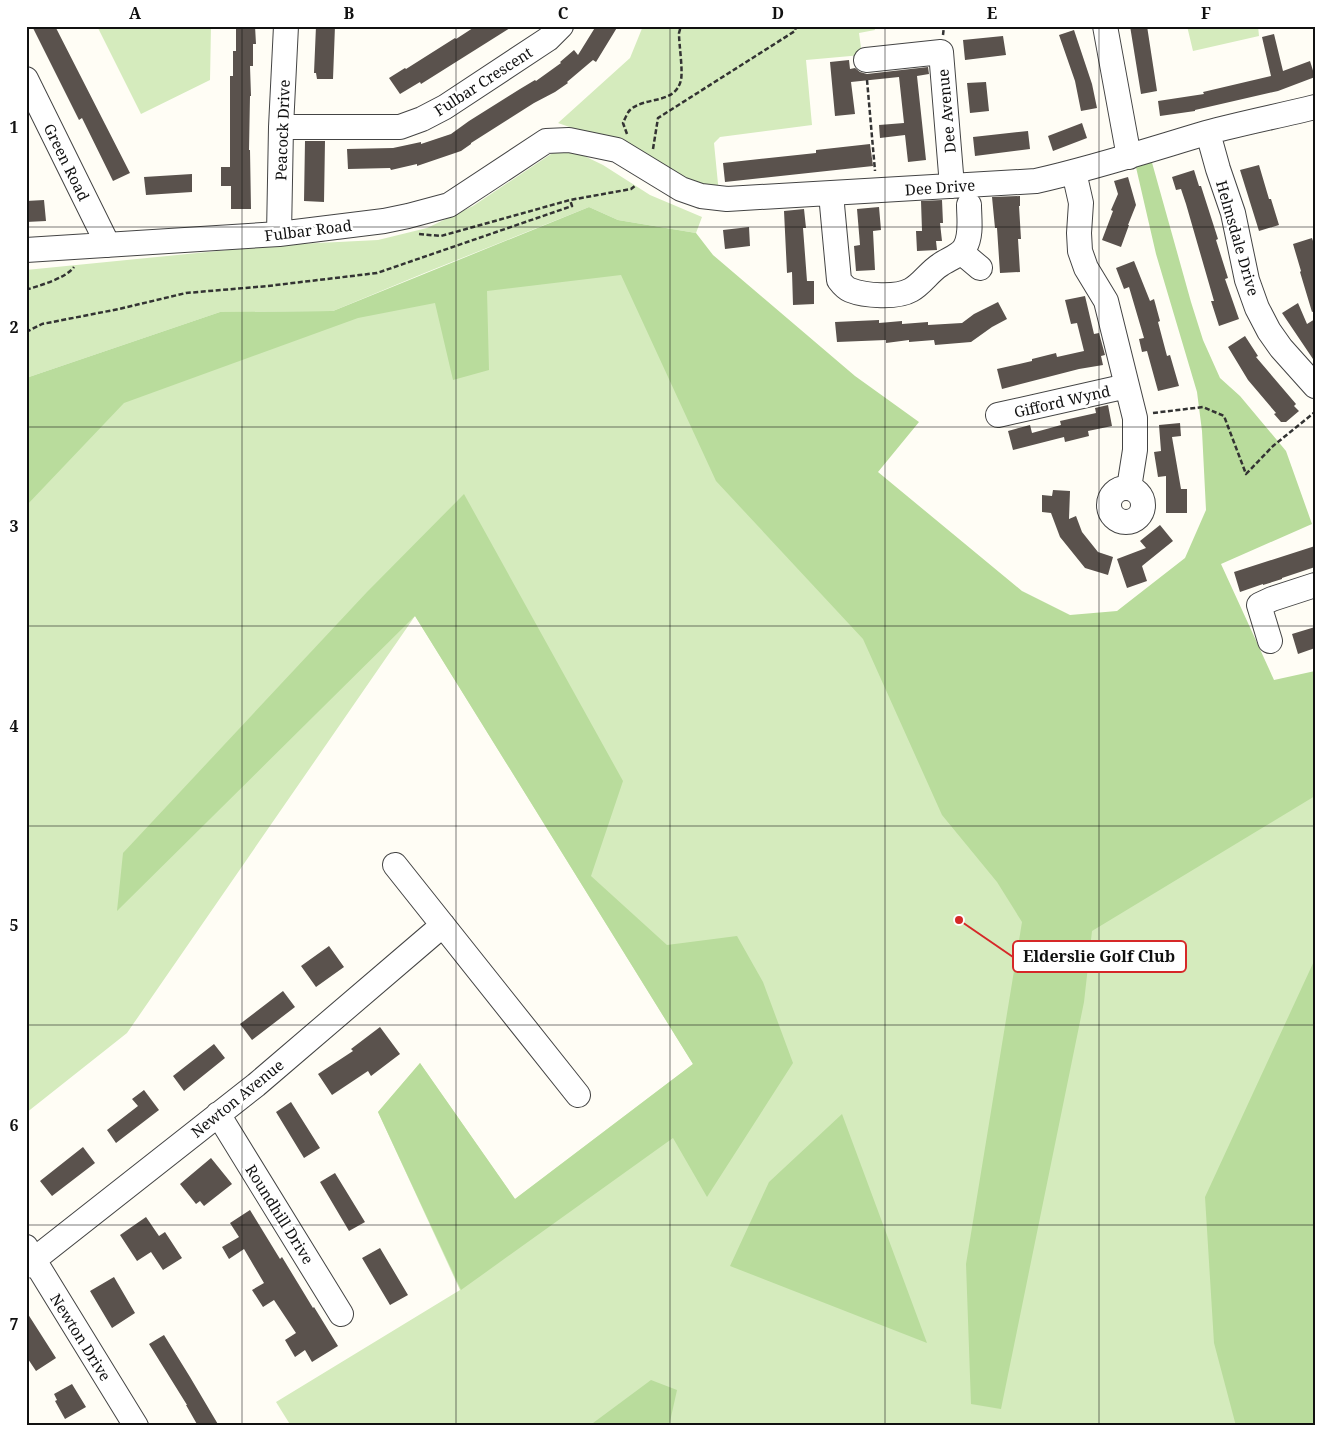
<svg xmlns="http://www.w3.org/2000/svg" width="1341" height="1452" viewBox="0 0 1341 1452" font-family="'Noto Serif',serif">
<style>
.green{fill:#d5ebbd}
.forest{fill:#b9dc9c}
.building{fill:#5a524d}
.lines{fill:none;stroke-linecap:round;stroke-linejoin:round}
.minor-casing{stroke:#444;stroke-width:26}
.path{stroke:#333;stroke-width:2.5;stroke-dasharray:5 2.5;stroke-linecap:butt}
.minor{stroke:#fff;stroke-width:24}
.grid{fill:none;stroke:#111;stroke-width:1;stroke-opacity:0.55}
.labels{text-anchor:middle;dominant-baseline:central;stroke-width:5;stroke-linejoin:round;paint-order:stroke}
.street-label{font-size:15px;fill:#111;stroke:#fff}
.leader{fill:none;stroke:#d62828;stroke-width:2}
.callout-dot{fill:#d62828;stroke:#fff;stroke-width:2}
.callout{fill:#fff;stroke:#d62828;stroke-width:2}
.callout-label{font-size:16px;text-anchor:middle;font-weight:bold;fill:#111}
.neatline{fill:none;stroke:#111;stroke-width:2}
.grid-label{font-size:16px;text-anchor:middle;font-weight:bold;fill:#111}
</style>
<rect width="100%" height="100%" fill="#fffdf5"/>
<path class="green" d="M97,26H211L210,80L141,114Z
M643,26H874L875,30L859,33L862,55L806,60L812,125L720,137L714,143L719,194L621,145L558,123L630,58Z
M1187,26H1258L1259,36L1193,51Z
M574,151L603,165L650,195L702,217L696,233L618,220L589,207L422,274L333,311L220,312L26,378V270L278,245L378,240L427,228L473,206L554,152Z
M614,249L1037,806L1315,721V1426H291L276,1402L460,1290L378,1112L420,1063L515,1199L693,1064L415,616L127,1033L26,1113V394Z"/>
<path class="forest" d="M1151,159L1191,302L1203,340L1220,378L1240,396L1286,451L1312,524L1221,564L1274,680L1315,671V796L1092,931L1084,1002L1001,1409L971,1404L966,1264L1022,922L997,882L942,815L863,639L716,481L621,275L487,291L489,370L453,380L435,303L358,318L124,403L26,506V378L220,312L333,311L589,207L618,220L696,233L713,255L855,376L919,422L878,472L1022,591L1070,615L1117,611L1185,558L1206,510L1202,431L1197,392L1156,254L1135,163Z
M464,494L623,781L591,876L667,945L737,936L763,982L793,1063L707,1197L673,1138L461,1290L378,1112L420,1063L515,1199L693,1064L415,616L117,911L123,853L367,592Z
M1315,959V1426H1236L1214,1343L1205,1197Z
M842,1114L927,1343L730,1266L769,1182Z
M651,1380L677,1390L669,1426H589Z"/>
<path class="building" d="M32,26H55L130,173L113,181L82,118L79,120Z
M236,26H255L256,44H253V66H250L251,96H250L249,150H250L251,209H231V186H221V167H230V76H233V51H236Z
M316,26H335L333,79H317L316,73H314Z
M476,26H513L421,84L420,82L400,94L389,78L405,68L406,69L455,38L456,39Z
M596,26H618L596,62L593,60L567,82L568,83L555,92L534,103L471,143V144L461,151L417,166V164L391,170L390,168L348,169L347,149L393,148L421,142V144L451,134L469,121L520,89L535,80L536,81L561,63L560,62L574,50L578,55Z
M1130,26H1147L1157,91L1141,94Z
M1074,30L1092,84L1097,108L1081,111L1075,81L1059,35Z
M1274,34L1283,71L1310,61L1315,77L1278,91L1195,110V111L1160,116L1158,101L1204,94L1203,92L1271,76L1262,37Z
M1003,36L1006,55L965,60L963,40Z
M849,60L850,69L855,68L860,72L867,74L928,67L929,74L917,76L926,160L908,162L905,135L880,138L879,125L904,123L899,77L851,82L855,114L835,116L830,62Z
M986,82L989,111L970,113L967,83Z
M1082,123L1087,138L1053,151L1048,136Z
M1028,131L1030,149L975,156L973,137Z
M305,141H325L324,202L304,201Z
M870,144L873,166L725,182L723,163L816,153V150Z
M1259,165L1269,199H1271L1279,225L1259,231L1240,170Z
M1194,170L1199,186H1201L1218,239L1216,240L1228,278L1225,279L1239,319L1219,326L1211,301H1214L1186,204L1181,189L1176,190L1172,177Z
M192,174V192L146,195L144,177Z
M1128,177L1136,205L1128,225H1129L1121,247L1102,240L1113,211L1111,210L1118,194L1114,181Z
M1020,196V206H1019L1021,239H1018L1020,272L1000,273L997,228H995L992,197Z
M44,200L46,221L26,222V201Z
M942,200L943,223H940L942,241H936L937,250L917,251L916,231H922L921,201Z
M879,207L881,230L873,231L875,270L856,271L854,246L860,245L857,209Z
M804,209L806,228H803L807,281H814V304L793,305L792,272L787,273L784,211Z
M749,227L750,246L725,249L723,230Z
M1312,238L1315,247V311L1312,312L1300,272L1301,271L1293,244Z
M1134,261L1150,301L1154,299L1160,321L1158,322L1167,356L1170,355L1179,386L1158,391L1147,351L1142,352L1139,339L1144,338L1129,287L1124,289L1116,268Z
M1085,296L1094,334L1099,333L1105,355L1101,356L1103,365L1079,369L1002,389L997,369L1032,361V359L1056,353L1057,357L1084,351L1077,323L1071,324L1065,300Z
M998,302L1007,319L992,327L971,342L935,345L934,340L909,342V340L886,343V340L837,342L835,322L879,320V323L902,321V324L928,322V325L962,323L974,314Z
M1298,303L1307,324L1315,319V362L1282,313Z
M1245,336L1258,356L1256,357L1296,404L1294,406L1299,411L1286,422H1281L1274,414L1276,413L1248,380L1228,347Z
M1108,405L1112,426L1088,431L1089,436L1065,442L1064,437L1013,450L1008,431L1030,425L1032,433L1061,425L1060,421L1096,413L1095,408Z
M1180,423L1181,436L1172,437L1181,489H1187V513H1166V476L1158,477L1154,452L1161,451L1159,425Z
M1053,490L1070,491L1069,519L1076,516L1082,532L1098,552L1113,557L1108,575L1085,568L1060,537L1051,513L1042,512V495L1052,496Z
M1160,525L1173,541L1142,566L1147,581L1127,588L1117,559L1146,548L1140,541Z
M1315,546V567L1282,578V579L1263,585V584L1240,592L1234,572Z
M1315,627V648L1298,654L1292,634Z
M329,946L344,967L316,987L301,966Z
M283,991L295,1007L252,1040L240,1024Z
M380,1027L400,1054L371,1076L368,1071L332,1095L318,1074L353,1051L351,1049Z
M214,1044L225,1058L184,1091L173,1076Z
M144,1090L159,1110L116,1143L107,1130L138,1106L132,1099Z
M291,1102L320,1148L304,1158L276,1112Z
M83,1147L95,1163L52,1196L40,1181Z
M211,1158L232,1184L204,1206L200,1201L196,1204L180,1184Z
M335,1173L365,1222L349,1231L320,1182Z
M250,1210L280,1259L282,1257L313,1308L314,1307L338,1346L312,1362L305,1350L295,1357L285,1340L296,1333L274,1300L263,1307L252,1290L264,1283L244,1249L229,1259L222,1247L239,1237L230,1223Z
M146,1217L159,1236L165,1232L182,1258L163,1270L151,1252L137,1261L120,1235Z
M380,1248L408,1295L390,1305L362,1258Z
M114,1277L135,1313L112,1328L90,1291Z
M26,1311L56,1358L36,1371L26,1356Z
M164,1335L190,1377L219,1426H198L186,1405H187L149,1344Z
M72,1384L86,1407L65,1419L55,1401L57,1400L54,1394Z"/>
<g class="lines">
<defs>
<path id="minor" d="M1105,26L1129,157
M866,60L941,52L952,186
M26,79L108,245
M281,127H400L422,119L445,107L548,39L561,26
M1208,133L1218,169L1233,213L1247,280L1257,308L1269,331L1281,348L1315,386
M1074,172L1081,203L1079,233L1080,251L1086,268L1106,301L1135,418V450L1129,488
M831,194L839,280C842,284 845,288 850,290C865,296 897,298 911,290C922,284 929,272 940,265C948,259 960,256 965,247C972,235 969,218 969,205
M279,234L281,127L286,26
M26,250L279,234L384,221L408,216L449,205L546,141L569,140L617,150L681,189L701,196L727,199L1036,181C1094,168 1149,150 1206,133C1242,123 1279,116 1315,107
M961,252L980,268
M998,415L1127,386
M1109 505a17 17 0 1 1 34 0a17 17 0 1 1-34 0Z
M1270,641L1259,605L1272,599L1315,585
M395,865L578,1095
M218,1114L341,1314
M26,1247L136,1426
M26,1266L256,1085L443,925"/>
</defs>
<use href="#minor" class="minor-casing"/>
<path class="path" d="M943,35L944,26
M867,80L875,171
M627,134L623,123C625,119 627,113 630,110C645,96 675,105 681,80C683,69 679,45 679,33L681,26
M653,149L658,118L795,31L796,26
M419,234L441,236L570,200L631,189L636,185
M26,290C40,285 65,279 74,267
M26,332L42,324L119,309L186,293L268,286L377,273L572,206L570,200
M1153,413L1203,407L1224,416L1246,474L1273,446L1315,412"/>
<use href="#minor" class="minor"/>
</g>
<path class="grid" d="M242,26V1426M456,26V1426M670,26V1426M885,26V1426M1099,26V1426M26,227H1315M26,427H1315M26,626H1315M26,826H1315M26,1025H1315M26,1225H1315"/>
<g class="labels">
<g class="street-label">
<text transform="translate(483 81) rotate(-33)">Fulbar Crescent</text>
<text transform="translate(946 111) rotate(-95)">Dee Avenue</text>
<text transform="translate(282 130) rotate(-88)">Peacock Drive</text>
<text transform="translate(67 162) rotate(64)">Green Road</text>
<text transform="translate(940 187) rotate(-4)">Dee Drive</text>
<text transform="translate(308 230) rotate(-7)">Fulbar Road</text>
<text transform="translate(1238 238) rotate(74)">Helmsdale Drive</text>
<text transform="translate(1062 401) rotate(-13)">Gifford Wynd</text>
<text transform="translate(237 1098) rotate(-39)">Newton Avenue</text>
<text transform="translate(280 1214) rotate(58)">Roundhill Drive</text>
<text transform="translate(81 1337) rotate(58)">Newton Drive</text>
</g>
</g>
<path class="leader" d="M959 920L1013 957"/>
<circle class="callout-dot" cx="959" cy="920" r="5"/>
<rect class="callout" x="1013" y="941" width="173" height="31" rx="5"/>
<g class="callout-label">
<text x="1099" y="962">Elderslie Golf Club</text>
</g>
<rect width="1341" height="1452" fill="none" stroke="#ffffff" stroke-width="55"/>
<rect x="28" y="28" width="1286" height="1396" class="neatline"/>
<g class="grid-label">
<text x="135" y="19">A</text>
<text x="349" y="19">B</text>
<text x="563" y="19">C</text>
<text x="778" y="19">D</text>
<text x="992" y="19">E</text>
<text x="1206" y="19">F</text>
<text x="14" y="133">1</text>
<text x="14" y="333">2</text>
<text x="14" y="532">3</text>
<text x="14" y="732">4</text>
<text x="14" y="931">5</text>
<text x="14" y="1131">6</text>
<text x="14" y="1330">7</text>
</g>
</svg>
